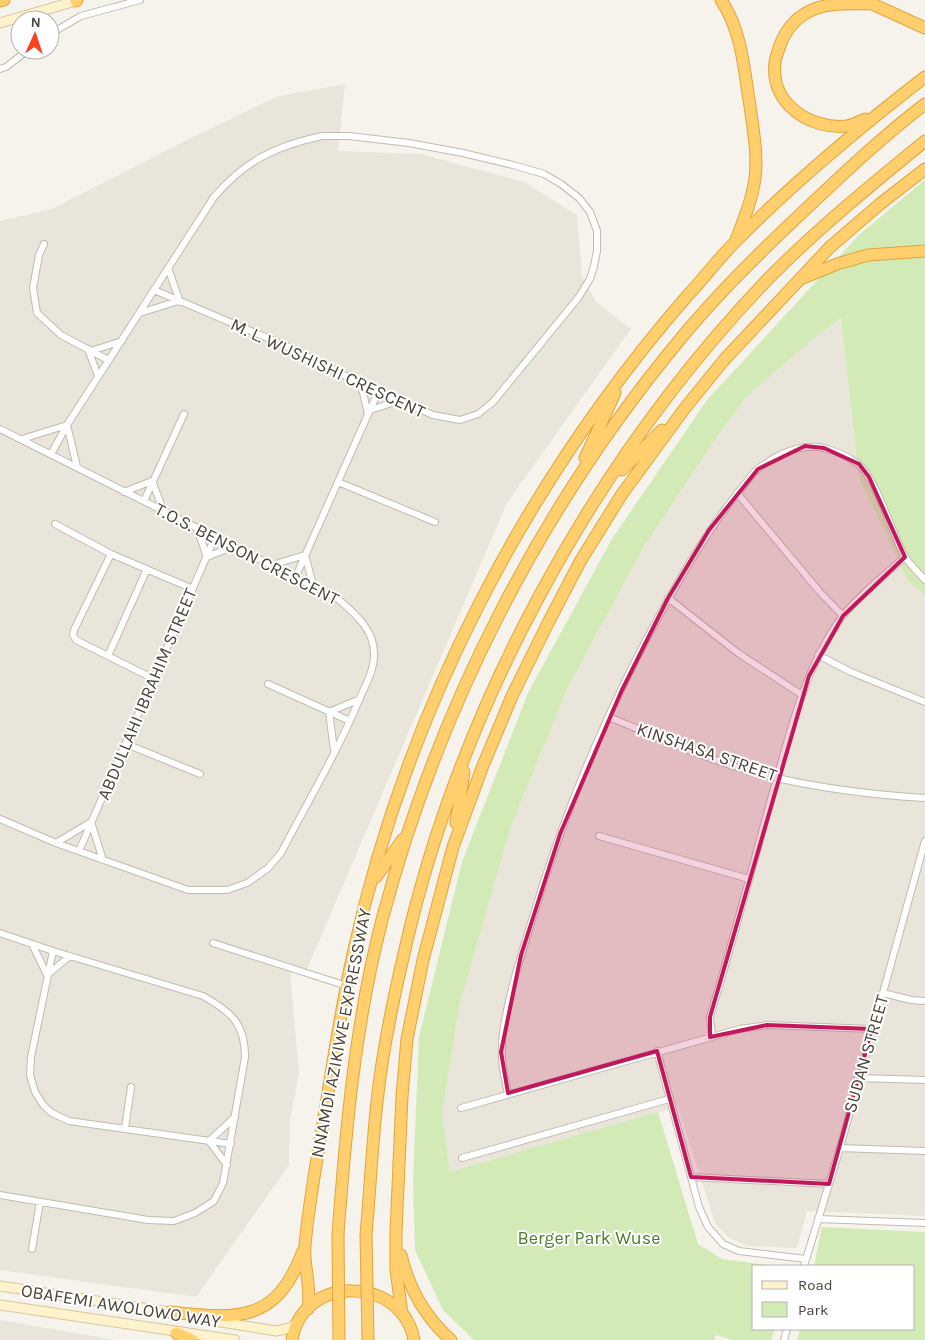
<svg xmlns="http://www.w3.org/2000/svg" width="925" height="1340" viewBox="0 0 925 1340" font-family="Karla,sans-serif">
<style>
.residential{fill:#eae5da}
.green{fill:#d2eab5}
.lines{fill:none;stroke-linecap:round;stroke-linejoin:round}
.street-casing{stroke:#c2bbae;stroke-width:8}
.secondary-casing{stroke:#d6c79b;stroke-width:11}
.highway-casing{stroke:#e0a43c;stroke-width:13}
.street{stroke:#fff;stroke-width:6}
.secondary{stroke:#fff3cd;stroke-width:9}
.highway{stroke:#ffcf6e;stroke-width:11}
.highway-bridge-casing{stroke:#e0a43c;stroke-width:13;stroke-linecap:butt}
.highway-bridge{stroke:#ffcf6e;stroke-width:11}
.marked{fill:#c2185b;fill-opacity:0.2;stroke:#c2185b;stroke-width:4;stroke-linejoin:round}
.labels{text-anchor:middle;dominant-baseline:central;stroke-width:4;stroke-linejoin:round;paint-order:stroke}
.street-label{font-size:18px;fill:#4b4439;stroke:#fff}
.park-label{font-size:18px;fill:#4a7f2a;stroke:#fff}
</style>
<rect width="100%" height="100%" fill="#f6f3ec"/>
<path class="residential" d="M345,84L338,151L421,154L524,182L577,215L582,276L596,302L631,329L507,503L307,969L290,973L299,1073L290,1120L289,1165L196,1297L0,1270V221L52,209L189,139L278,96Z
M841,318L859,479L908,581L925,595V1216L807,1211L797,1248L747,1246L728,1237L715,1223L678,1107L450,1172L442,1114L459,1007L511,826L568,687L642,550L714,441L746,397L819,334Z
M0,1320L116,1340H0Z"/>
<path class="green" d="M925,180V595L908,581L859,479L841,318L819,334L746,397L714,441L642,550L568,687L511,826L459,1007L442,1114L450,1172L658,1112L698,1244L722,1259L773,1266H754V1329H775L771,1340H732L716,1335L714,1340H474L443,1310L415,1250L413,1182L419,1037L462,862L528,693L612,539L707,400L860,234Z
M822,1227L925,1232V1340H797L800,1329H914V1266H814Z"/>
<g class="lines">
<defs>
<path id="street" d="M50,34L81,16L140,0
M0,69L6,67L28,50
M322,136H349L409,143L463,153L513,165L544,174L561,184L579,198L590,212L597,231V251L594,266L590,279L578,298L493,402L478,414L460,420L433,415L361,384L291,348L154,290L214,197C245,161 275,146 322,136Z
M44,244L39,255L33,288L37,313L61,335L108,360
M168,268L180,302
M140,313L178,301
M88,349L98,376
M91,351L122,341
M361,384L368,414
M370,410L398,401
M67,425L77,467
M0,429L337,598C354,613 374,629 374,653C375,669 365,686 359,700C337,753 307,803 281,853L268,868L247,883L227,890H188L56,843L0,819
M22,439L67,425
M51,454L67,425L154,290
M338,482L435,522
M124,492L152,481L164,512
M737,493L819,591L843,616
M144,501L184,414
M55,524L111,554L193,589
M197,528L207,557L234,546
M111,554L74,630L73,635L76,640L154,679
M272,565L305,555L313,585
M296,576L378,392
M668,598L738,653L802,695
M818,655L851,672L925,702
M108,656L147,569
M268,684L350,721
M609,717C664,740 719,765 777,778C825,789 876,795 925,798
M126,744L200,774
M334,750L329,712L360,699
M599,836L749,879
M56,843L91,822L103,860
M79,851L215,537
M0,933L53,951L203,996C231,1012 245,1023 245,1057L223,1183L214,1201L195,1213L174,1221L148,1220L0,1195
M213,943L347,986
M32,944L47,975L70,956
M53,951L31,1057L30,1075L35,1092L44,1106L52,1113L69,1121L231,1144
M883,993L911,1000L925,1001
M712,1036L710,1017C732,945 751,872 771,799C789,737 803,670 842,617C859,595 884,576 905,557
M657,1051L691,1177L699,1207L708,1227L723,1244L739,1251L806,1259
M858,1078L925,1080
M508,1093C503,1073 500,1055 503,1033C508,996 521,956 532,920C569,795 623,674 690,562C706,536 722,512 741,489C747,482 752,473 759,468C778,454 801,443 824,448C835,451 849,457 858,464C876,478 892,533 904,555C909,564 918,572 925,580
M461,1108L740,1029L767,1025L872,1029
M125,1128L131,1087
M840,1148L925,1151
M462,1158L669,1099
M227,1165L209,1141L235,1117
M691,1177L829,1184
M818,1219L925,1223
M32,1249L40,1202
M804,1266L840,1148L925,841
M784,1340L787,1329"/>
<path id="secondary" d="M0,23L76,1
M0,1286L175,1313
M0,1305L235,1340
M203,1319L276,1331L290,1328L299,1321"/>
<path id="highway" d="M721,0C742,31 744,70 750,106C753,129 758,154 755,178C752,200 744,219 736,240
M0,1L4,0
M76,1L77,0
M868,2L925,28
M865,119C860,121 853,125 847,126C811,130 770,104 775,63C775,58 778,53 779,48C783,35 792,22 803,15C823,1 851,4 874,4
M803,278L837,264L868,255L925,251
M585,458L615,393
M622,470L662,430
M456,823L464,772
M376,877L403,839
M338,1234C346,1128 355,1024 382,920C438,708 541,506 682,337C720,291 762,250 806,209C844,173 883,136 925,104
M366,1235C370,1191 372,1146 377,1102C382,1054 392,1005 403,958C458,710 592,463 767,280C816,230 871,185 925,141
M401,1255C409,1289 425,1317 451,1340
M308,1309C312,1287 303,1266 305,1245C309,1202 317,1159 324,1117C333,1062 341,1008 353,954C406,712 525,482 688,295C704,278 719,258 736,241C794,182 859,128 925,77
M170,1312C237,1319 276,1324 303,1251
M402,1314L396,1270V1232L402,1096L407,1039L423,960L453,847L482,768L512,696L548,623L581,560L622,494L685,408L724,360L830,247L880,204L925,169
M176,1333L192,1340
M292,1340C302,1274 402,1275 414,1340"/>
</defs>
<use href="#street" class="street-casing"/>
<use href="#secondary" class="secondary-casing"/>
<use href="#highway" class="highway-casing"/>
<use href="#street" class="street"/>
<use href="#secondary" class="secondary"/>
<use href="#highway" class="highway"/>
<defs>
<path id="highway-bridge" d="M338,1234L339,1340
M366,1235L368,1340"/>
</defs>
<use href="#highway-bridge" class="highway-bridge-casing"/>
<use href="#highway-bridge" class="highway-bridge"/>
</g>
<path class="marked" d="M805,446L824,448L859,464L869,477L905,557L843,616L809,676L710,1017V1037L767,1025L872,1029L829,1184L691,1177L657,1051L508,1093L501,1052L521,955L560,834L621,692L668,598L709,530L758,469Z"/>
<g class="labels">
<g class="street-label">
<text transform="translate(328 368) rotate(25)">M. L. WUSHISHI CRESCENT</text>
<text transform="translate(247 554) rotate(27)">T.O.S. BENSON CRESCENT</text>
<text transform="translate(147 694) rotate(-67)">ABDULLAHI IBRAHIM STREET</text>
<text transform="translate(707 752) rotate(19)">KINSHASA STREET</text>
<text transform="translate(341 1033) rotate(-79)">NNAMDI AZIKIWE EXPRESSWAY</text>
<text transform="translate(866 1054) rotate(-74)">SUDAN STREET</text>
<text transform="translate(121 1306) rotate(9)">OBAFEMI AWOLOWO WAY</text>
</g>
<g class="park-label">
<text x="589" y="1238">Berger Park Wuse</text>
</g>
</g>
<rect x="752" y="1265" width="162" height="65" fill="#ffffff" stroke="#b7b4b0"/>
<rect x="762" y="1281" width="25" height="8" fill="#fff3cd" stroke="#b7b4b0"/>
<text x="798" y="1290" font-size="15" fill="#4b4439">Road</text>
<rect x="762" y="1302" width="25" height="15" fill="#d2eab5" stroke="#b7b4b0"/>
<text x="798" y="1315" font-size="15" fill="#4b4439">Park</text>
<g transform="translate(35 35) rotate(3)"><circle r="24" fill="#ffffff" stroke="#b7b4b0"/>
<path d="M0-4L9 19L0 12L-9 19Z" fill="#fc3f1d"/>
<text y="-8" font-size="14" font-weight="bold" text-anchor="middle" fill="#4b4439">N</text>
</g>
</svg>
